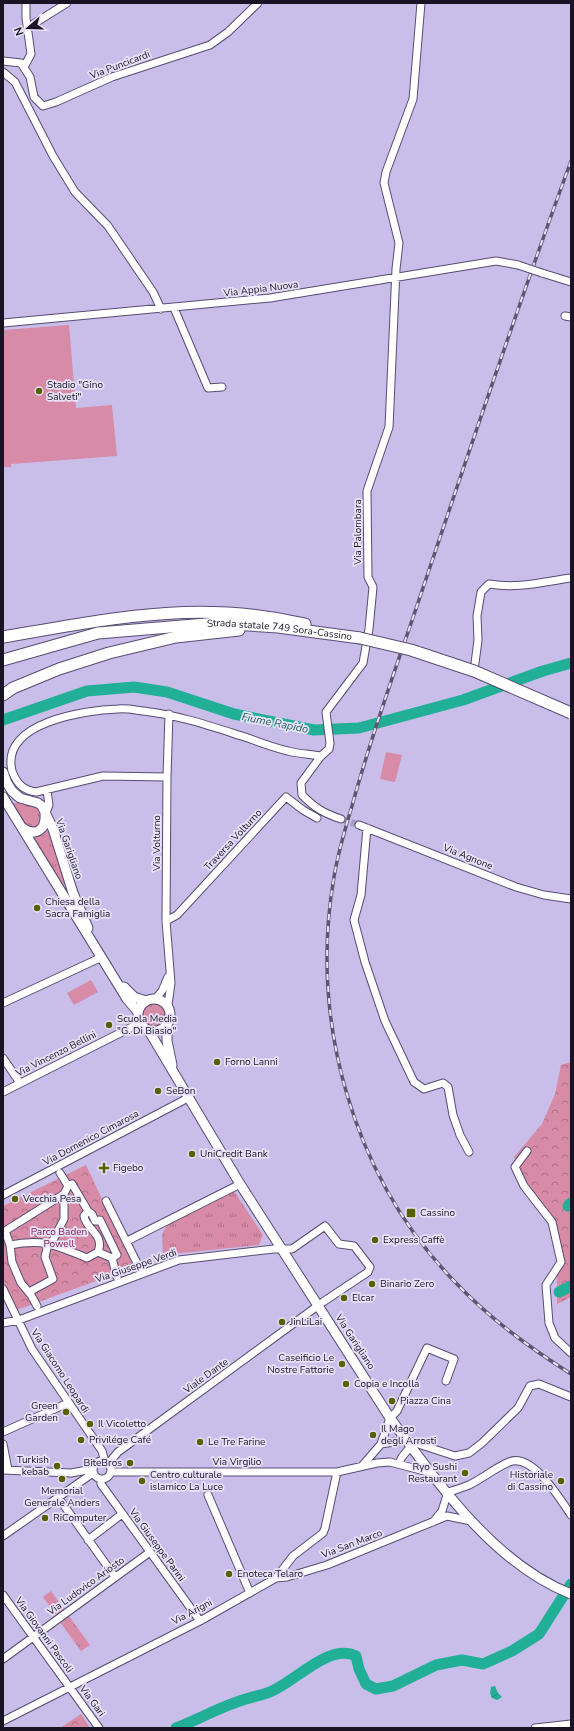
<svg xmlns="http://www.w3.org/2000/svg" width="574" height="1731" viewBox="0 0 574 1731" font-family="'Nunito Sans',sans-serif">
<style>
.grass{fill:url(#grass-tufts)}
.park{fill:url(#park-crowns)}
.pitch{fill:#d78ba6}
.water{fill:url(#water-waves)}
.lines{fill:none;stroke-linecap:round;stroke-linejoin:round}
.river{stroke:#21b097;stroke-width:11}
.minor-tunnel{stroke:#a69cc2;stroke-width:7;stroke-dasharray:7 3.5;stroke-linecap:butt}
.minor-casing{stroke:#574c72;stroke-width:9}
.major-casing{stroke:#574c72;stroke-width:11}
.highway-casing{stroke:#574c72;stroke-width:13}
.minor{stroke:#fff;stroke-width:7}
.major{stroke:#fff;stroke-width:9}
.highway{stroke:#fff;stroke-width:11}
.rail-casing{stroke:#5e5671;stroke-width:3.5}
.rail{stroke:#e8e2f9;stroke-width:2;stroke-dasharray:6;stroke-linecap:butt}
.minor-bridge-casing{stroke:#574c72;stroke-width:9;stroke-linecap:butt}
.highway-bridge-casing{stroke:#574c72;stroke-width:13;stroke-linecap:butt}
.minor-bridge{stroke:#fff;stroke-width:7}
.highway-bridge{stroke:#fff;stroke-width:11}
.poi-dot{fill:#576100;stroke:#e8e2f9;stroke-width:1.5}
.labels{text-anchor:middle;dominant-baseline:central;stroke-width:3.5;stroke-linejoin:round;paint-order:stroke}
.street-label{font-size:10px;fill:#191424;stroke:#e8e2f9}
.poi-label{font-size:10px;fill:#191424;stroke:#e8e2f9;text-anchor:start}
.park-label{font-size:10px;fill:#821b4c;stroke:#e8e2f9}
.water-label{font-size:11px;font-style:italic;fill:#1f6456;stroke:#e8e2f9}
</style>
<defs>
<pattern id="grass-tufts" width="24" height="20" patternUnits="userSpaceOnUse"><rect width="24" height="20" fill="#d78ba6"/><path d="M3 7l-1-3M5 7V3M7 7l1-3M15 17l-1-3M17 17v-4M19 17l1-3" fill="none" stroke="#ae7087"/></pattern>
<pattern id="park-crowns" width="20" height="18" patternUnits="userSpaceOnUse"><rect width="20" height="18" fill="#d78ba6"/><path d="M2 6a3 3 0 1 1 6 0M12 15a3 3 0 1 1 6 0" fill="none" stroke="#ae7087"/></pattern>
<pattern id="water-waves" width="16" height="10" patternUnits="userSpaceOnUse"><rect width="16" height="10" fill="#21b097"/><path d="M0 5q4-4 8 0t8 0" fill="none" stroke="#1c8e7b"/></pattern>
</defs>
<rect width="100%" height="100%" fill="#c9beea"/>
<path class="grass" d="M12,803C31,803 38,803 44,821L34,829L26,826Z
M49,828L65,882L64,886L32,837L43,835Z
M143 1015a11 11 0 1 1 22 0a11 11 0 1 1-22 0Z
M234,1191L263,1235L259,1245L163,1255L162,1234L167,1225Z
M51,1591L64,1609L56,1615L43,1597Z
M69,1616L90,1645L81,1651L60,1622Z"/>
<path class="park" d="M571,1062V1297L557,1304V1241L514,1157L542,1124L555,1094L561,1065Z
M86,1165L134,1267L17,1310L3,1281V1206Z
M81,1714L90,1728H60Z"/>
<path class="pitch" d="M69,325L76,408L112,405L117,456L11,464V467H3V330Z
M386,752L402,755L395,782L380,779Z
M91,980L98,992L74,1005L67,993Z
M44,1259L51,1277C41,1281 34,1286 28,1275C27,1263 35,1261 44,1259Z"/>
<path class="water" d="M495,1686L498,1693L502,1697L497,1700L492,1698L490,1693L491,1687Z"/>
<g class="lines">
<path class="river" d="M3,720L87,691L134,687L167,692L234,714L314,730L359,728L463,700L543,671L571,663
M568,1206L571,1203
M559,1292L571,1286
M176,1728C197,1720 216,1709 237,1702C249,1697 261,1696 272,1691C296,1681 329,1643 356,1656L359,1669L366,1684L376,1689L393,1686L436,1665L462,1660L483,1664L512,1651L539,1634L571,1584"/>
<path class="minor-tunnel" d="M341,819L359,825"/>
<defs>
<path id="minor" d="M27,28L67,3
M3,61L21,63L30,77L34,97L43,106L56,102L112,77L210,45L228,32L258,3
M24,67L31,54L26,18V3
M3,72L15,82L53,156L75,192L108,226L153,292L161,309
M542,273L571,282
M174,308L208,388L222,387
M565,316L571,317
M3,323L270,298L496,261L518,265
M474,671L478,640L477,616L481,592L489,584C519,589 541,582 571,578
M167,777L103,776L36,792C23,790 17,784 12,771C0,722 86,710 118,709C126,708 135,710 143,711C179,715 213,727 248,738C261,743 275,748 288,751C299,754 310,754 321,756
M45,815L49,805L47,790
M341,819C323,813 315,808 302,795L301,783L321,756L329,749L330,743L326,712L363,663L369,629L373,587L368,577L367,491L389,427L396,269L399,243L384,183L386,172L413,99L421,3
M359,825L516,887L544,895L571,899
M367,828L361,895L354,920L365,962L385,1021L414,1082L424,1089L443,1083L448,1087L453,1115L460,1135L469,1152
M166,921L177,915L286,797L303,810L317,818
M156,998L162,991L168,977
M3,1003L102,957
M168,1005L171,983L166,921L167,777L169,714
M3,1058L20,1083
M3,1092L140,1023
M527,1151L515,1167L524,1186L552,1222L561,1262L546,1285L549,1323L555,1338L571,1353
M68,1186L72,1184L88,1211L84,1216C86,1230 105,1234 98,1252
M3,1195L188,1098
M106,1201L142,1273
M88,1211L92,1214L95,1221L100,1220L117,1255L112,1258
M127,1241L240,1184
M51,1244L64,1219V1194L68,1186L60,1173
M10,1245L5,1231L64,1194
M3,1289L32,1349L102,1451L105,1462
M29,1292L53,1279L45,1257L48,1244
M37,1306L31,1295L21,1283L12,1262L10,1245C44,1238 57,1246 87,1258L98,1252L112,1258L117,1277
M3,1323L19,1320L179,1260L274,1249H292L325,1226L339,1244L354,1246L370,1267L368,1272L323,1302L118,1452L108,1464
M3,1432L68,1403
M3,1444L8,1470
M381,1444L406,1440L455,1456L469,1453L482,1443L518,1408L530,1386L539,1384L571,1397
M93 1470a9 9 0 1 1 18 0a9 9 0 1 1-18 0Z
M399,1463L402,1457L411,1446
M362,1466L381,1444L390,1418L397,1411L427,1348L454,1359L446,1381
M3,1470L71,1473L93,1469
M111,1472H337L377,1463L390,1462L432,1473
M101,1479V1484L200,1621
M208,1495L250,1593
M58,1497L115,1577
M433,1522L442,1511L448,1492C455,1490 462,1488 469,1485C483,1478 495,1468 509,1462C532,1452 560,1499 571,1515
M3,1536L93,1473
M88,1540L122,1514
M276,1578L287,1577L327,1565L447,1516L471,1521
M3,1595L99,1728
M3,1659L150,1552
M3,1721L200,1621L276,1578L293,1556L323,1533L325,1528L337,1472
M535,1728L571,1724"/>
<path id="major" d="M3,772L7,783L12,791L20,798L38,803L42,806L53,829L73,893L88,928
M3,797L127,999L138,1012
M23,828C35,837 46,830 45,815
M124,987L134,997L146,1001
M138 1015a16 16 0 1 1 32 0a16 16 0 1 1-32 0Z
M167,1026V1041L172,1065
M149,1031L240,1184L390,1418C438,1483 494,1564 571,1594"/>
<g id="highway">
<path d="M3,637C108,619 198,599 305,624"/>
<path id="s1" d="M3,660L98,633L218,623L278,627L360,638"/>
<path d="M3,695L13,688L59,669L109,653L176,637L239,630"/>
</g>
</defs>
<use href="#minor" class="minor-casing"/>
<use href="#major" class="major-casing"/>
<use href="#highway" class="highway-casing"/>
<use href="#minor" class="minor"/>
<use href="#major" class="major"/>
<use href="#highway" class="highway"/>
<defs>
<path id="rail" d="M571,161C519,303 471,445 423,588C399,660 372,732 352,806C345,829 338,853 334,877C309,1021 353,1177 455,1282C490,1319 529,1347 571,1374"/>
</defs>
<use href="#rail" class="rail-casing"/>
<use href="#rail" class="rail"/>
<defs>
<path id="minor-bridge" d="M518,265L542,273"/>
<path id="highway-bridge" d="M360,638L411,650L474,671L571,713"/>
</defs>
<use href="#minor-bridge" class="minor-bridge-casing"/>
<use href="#highway-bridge" class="highway-bridge-casing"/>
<use href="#minor-bridge" class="minor-bridge"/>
<use href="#highway-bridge" class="highway-bridge"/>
</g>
<g class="poi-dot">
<circle cx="39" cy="391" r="4"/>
<circle cx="37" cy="908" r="4"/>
<circle cx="109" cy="1025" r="4"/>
<circle cx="217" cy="1062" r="4"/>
<circle cx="158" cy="1091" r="4"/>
<circle cx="192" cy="1154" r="4"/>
<path d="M102 1162h4v4h4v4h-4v4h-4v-4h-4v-4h4z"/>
<circle cx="15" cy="1199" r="4"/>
<rect x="406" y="1208" width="10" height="10" rx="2"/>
<circle cx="375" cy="1240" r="4"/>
<circle cx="372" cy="1284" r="4"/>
<circle cx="344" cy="1298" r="4"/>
<circle cx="282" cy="1322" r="4"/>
<circle cx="342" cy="1364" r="4"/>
<circle cx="346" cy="1384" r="4"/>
<circle cx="392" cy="1401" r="4"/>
<circle cx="66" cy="1412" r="4"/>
<circle cx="90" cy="1424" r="4"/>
<circle cx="373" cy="1435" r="4"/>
<circle cx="81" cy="1440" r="4"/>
<circle cx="200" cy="1442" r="4"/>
<circle cx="130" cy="1463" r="4"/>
<circle cx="57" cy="1466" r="4"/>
<circle cx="465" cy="1473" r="4"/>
<circle cx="62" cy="1479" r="4"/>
<circle cx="142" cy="1481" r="4"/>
<circle cx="561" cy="1481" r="4"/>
<circle cx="45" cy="1518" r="4"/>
<circle cx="229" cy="1574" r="4"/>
</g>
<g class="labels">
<g class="street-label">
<text transform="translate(120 65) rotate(-21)">Via Puncicardi</text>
<text transform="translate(261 289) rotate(-7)">Via Appia Nuova</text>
<text transform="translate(358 532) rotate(-90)">Via Palombara</text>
<text stroke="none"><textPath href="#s1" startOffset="281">Strada statale 749 Sora-Cassino</textPath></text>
<text transform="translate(233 840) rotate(-47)">Traversa Volturno</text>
<text transform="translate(157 843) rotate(-90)">Via Volturno</text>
<text transform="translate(69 849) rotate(71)">Via Garigliano</text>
<text transform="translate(468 857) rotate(22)">Via Agnone</text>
<text transform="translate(56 1054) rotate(-27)">Via Vincenzo Bellini</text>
<text transform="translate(91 1138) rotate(-28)">Via Domenico Cimarosa</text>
<text transform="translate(136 1266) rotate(-19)">Via Giuseppe Verdi</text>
<text transform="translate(355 1342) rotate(57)">Via Garigliano</text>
<text transform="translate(60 1371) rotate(57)">Via Giacomo Leopardi</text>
<text transform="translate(206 1376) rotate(-36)">Viale Dante</text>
<text x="237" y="1462">Via Virgilio</text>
<text transform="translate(352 1544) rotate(-21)">Via San Marco</text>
<text transform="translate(157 1545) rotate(54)">Via Giuseppe Parini</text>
<text transform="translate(86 1586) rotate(-36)">Via Ludovico Ariosto</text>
<text transform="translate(192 1612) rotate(-28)">Via Arigni</text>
<text transform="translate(44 1635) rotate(54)">Via Giovanni Pascoli</text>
<text transform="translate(92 1701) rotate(54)">Via Gari</text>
</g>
<g class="poi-label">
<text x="47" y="385">Stadio "Gino<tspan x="47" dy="12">Salveti"</tspan></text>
<text x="45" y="902">Chiesa della<tspan x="45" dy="12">Sacra Famiglia</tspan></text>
<text x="117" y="1019">Scuola Media<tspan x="117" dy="12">"G. Di Biasio"</tspan></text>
<text x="225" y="1062">Forno Lanni</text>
<text x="166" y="1091">SeBon</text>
<text x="200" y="1154">UniCredit Bank</text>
<text x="113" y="1168">Figebo</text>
<text x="23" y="1199">Vecchia Pesa</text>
<text x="420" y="1213">Cassino</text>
<text x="383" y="1240">Express Caffè</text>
<text x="380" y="1284">Binario Zero</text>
<text x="352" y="1298">Elcar</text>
<text x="290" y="1322">JinLiLai</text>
<text x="334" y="1358" text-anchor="end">Caseificio Le<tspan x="334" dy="12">Nostre Fattorie</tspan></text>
<text x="354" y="1384">Copia e Incolla</text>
<text x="400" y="1401">Piazza Cina</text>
<text x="58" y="1406" text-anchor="end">Green<tspan x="58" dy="12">Garden</tspan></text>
<text x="98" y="1424">Il Vicoletto</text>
<text x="381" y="1429">Il Mago<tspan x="381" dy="12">degli Arrosti</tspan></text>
<text x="89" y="1440">Privilége Café</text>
<text x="208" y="1442">Le Tre Farine</text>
<text x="49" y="1460" text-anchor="end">Turkish<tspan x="49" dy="12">kebab</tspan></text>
<text x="122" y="1463" text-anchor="end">BiteBros</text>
<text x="457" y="1467" text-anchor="end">Ryo Sushi<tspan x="457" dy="12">Restaurant</tspan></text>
<text x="150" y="1475">Centro culturale<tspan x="150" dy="12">islamico La Luce</tspan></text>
<text x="553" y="1475" text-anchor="end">Historiale<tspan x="553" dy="12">di Cassino</tspan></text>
<text x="62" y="1491" text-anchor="middle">Memorial<tspan x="62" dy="12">Generale Anders</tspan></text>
<text x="53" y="1518">RiComputer</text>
<text x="237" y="1574">Enoteca Telaro</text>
</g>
<g class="park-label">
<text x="59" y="1232">Parco Baden<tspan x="59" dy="12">Powell</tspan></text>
</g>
<g class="water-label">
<text transform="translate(275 723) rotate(11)">Fiume Rapido</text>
</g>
</g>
<rect width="574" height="1731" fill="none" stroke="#191424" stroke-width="8"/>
<g transform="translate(28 28) rotate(250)" stroke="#e8e2f9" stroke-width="3" paint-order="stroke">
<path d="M0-3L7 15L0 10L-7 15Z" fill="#191424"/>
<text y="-6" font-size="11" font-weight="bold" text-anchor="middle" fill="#191424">N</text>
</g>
</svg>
